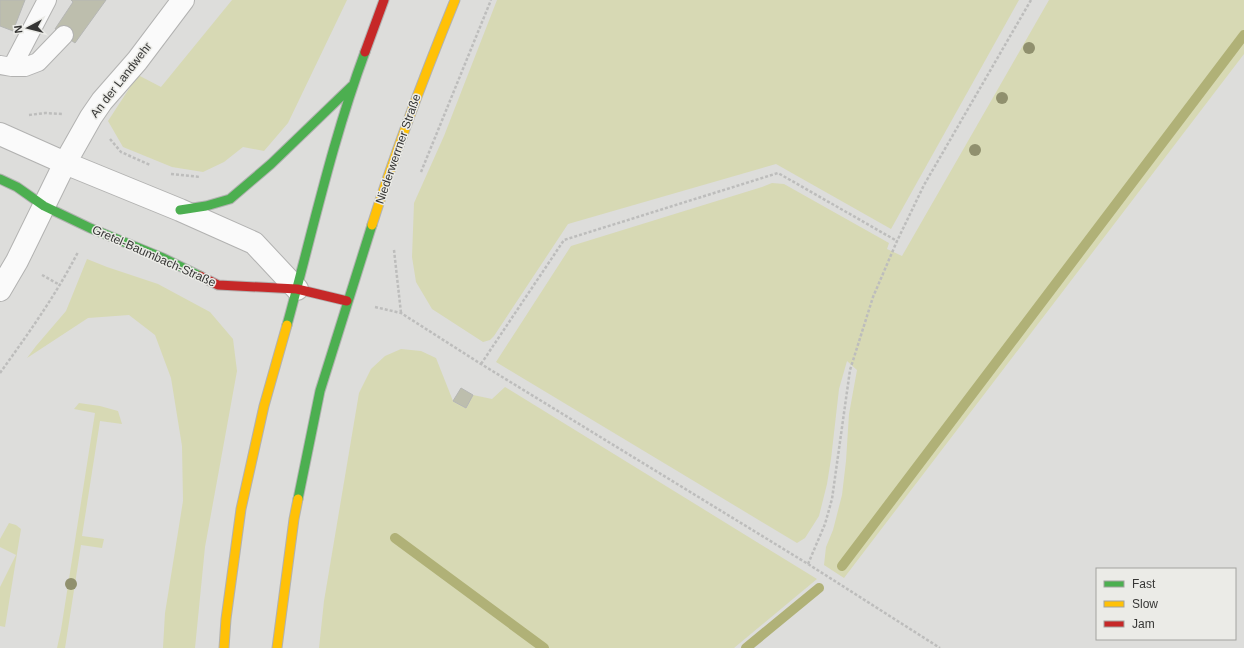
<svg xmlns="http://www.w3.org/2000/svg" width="1244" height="648" viewBox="0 0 1244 648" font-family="Arial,sans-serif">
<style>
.green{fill:#d7d9b4}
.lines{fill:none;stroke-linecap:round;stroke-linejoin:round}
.stream{stroke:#b0b177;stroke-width:10}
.building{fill:#bdbead;stroke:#b5b6b4}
.lane-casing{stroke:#b2b2b1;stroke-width:20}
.street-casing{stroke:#b2b2b1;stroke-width:24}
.fast-casing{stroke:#b2b2b1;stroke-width:11}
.slow-casing{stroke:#b2b2b1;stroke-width:11}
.jam-casing{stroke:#b2b2b1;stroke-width:11}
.path{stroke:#bdbdbc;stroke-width:2.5;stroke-dasharray:3 2;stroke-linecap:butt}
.lane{stroke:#fafafa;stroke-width:18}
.street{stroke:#fafafa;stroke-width:22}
.fast{stroke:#4caf50;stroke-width:9}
.slow{stroke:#ffc107;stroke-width:9}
.jam{stroke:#c62828;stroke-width:9}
.tree{fill:#90906e}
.labels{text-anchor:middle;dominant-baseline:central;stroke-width:3;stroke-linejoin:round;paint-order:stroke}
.street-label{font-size:12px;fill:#363635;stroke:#ebebe7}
</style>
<rect width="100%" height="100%" fill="#dddddb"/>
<path class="green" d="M232,0H347L288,123L264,151L243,147L224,162L203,172L172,167L123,147L108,121L138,75L161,87Z
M497,0H1019L891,229L776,164L568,224L494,336L490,340L483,342L432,309L416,282L412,257L414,203L444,136Z
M1049,0H1244V54L844,578L824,565L826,547L833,530L842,495L846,461L849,414L857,370L847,361L839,389L831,459L827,484L819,516L805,538L797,543L496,362L571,246L762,187L772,183L784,184L889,243L887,249L902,256Z
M87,259L107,267L158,284L210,312L233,339L237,371L205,547L195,648H163L165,613L183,501L182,446L171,378L155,335L129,315L88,318L27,358L36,346L66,311Z
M401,349L421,351L436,358L453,401L466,408L473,395L492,399L505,387L817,579L734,648H319L324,601L359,393L371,369L385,356Z
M79,403L100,406L118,411L122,424L100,421L82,536L104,539L102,548L81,545L65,648H57L61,630L95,413L74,409Z
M9,523L16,525L21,529L5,627L0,626V587L16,555L0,547V539Z"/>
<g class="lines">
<path class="stream" d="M395,538L544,648
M842,566L1244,35
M746,648L819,588"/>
</g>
<path class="building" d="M0,0H25L13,31L0,26Z
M71,0H106L75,43L55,29L73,2Z
M461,388L473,395L466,408L453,401Z"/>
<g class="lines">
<defs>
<path id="lane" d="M0,65L12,67H25L38,62L64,35
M12,67L47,0"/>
<path id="street" d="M0,134L65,163L180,210L254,243L297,289
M0,290L17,261L65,163L91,117L102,101L137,61L183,0"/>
<path id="fast" d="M0,179L17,187L44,206L90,228L163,258L200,276
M180,210L206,206L230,199L271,164L352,86
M287,325C312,234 332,141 365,52
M298,499L320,391L372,225"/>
<path id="slow" d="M372,225C396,149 425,74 455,0
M224,648L226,619L241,509L264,406L287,325
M277,648L294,519L298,499"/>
<path id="jam" d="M365,52L384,0
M200,276L218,285L297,289L347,301"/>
</defs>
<use href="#lane" class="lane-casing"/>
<use href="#street" class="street-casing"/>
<use href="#fast" class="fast-casing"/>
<use href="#slow" class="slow-casing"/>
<use href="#jam" class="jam-casing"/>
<path class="path" d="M29,115L45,113L62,114
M110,139L121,152L150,165
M421,172L491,0
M171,174L200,177
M394,250L401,313
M42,275L60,285
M375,307L401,313L481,364L808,564L940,648
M481,364L564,240L778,173L897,241
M0,373C28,334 56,295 78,252
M808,564L825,524L832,499L850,370L873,297L897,241L924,185L1031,0"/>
<use href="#lane" class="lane"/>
<use href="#street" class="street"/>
<use href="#fast" class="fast"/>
<use href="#slow" class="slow"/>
<use href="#jam" class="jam"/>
</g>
<g class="tree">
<circle cx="1029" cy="48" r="6"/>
<circle cx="1002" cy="98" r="6"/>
<circle cx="975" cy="150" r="6"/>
<circle cx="71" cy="584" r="6"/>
</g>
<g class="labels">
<g class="street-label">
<text transform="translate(121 80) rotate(-52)">An der Landwehr</text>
<text transform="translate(398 149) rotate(-71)">Niederwerrner Straße</text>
<text transform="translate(154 256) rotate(24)">Gretel-Baumbach-Straße</text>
</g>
</g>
<rect x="1096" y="568" width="140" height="72" fill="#ebebe7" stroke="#a3a3a0"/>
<rect x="1104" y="581" width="20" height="6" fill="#4caf50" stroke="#a3a3a0"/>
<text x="1132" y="588" font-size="12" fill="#363635">Fast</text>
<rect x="1104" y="601" width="20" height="6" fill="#ffc107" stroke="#a3a3a0"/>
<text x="1132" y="608" font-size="12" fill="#363635">Slow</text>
<rect x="1104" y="621" width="20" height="6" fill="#c62828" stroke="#a3a3a0"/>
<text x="1132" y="628" font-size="12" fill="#363635">Jam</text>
<g transform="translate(28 28) rotate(263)" stroke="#ebebe7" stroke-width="3" paint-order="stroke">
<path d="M0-3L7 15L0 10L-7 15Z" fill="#363635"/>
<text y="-6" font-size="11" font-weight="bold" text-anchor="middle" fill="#363635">N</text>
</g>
</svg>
